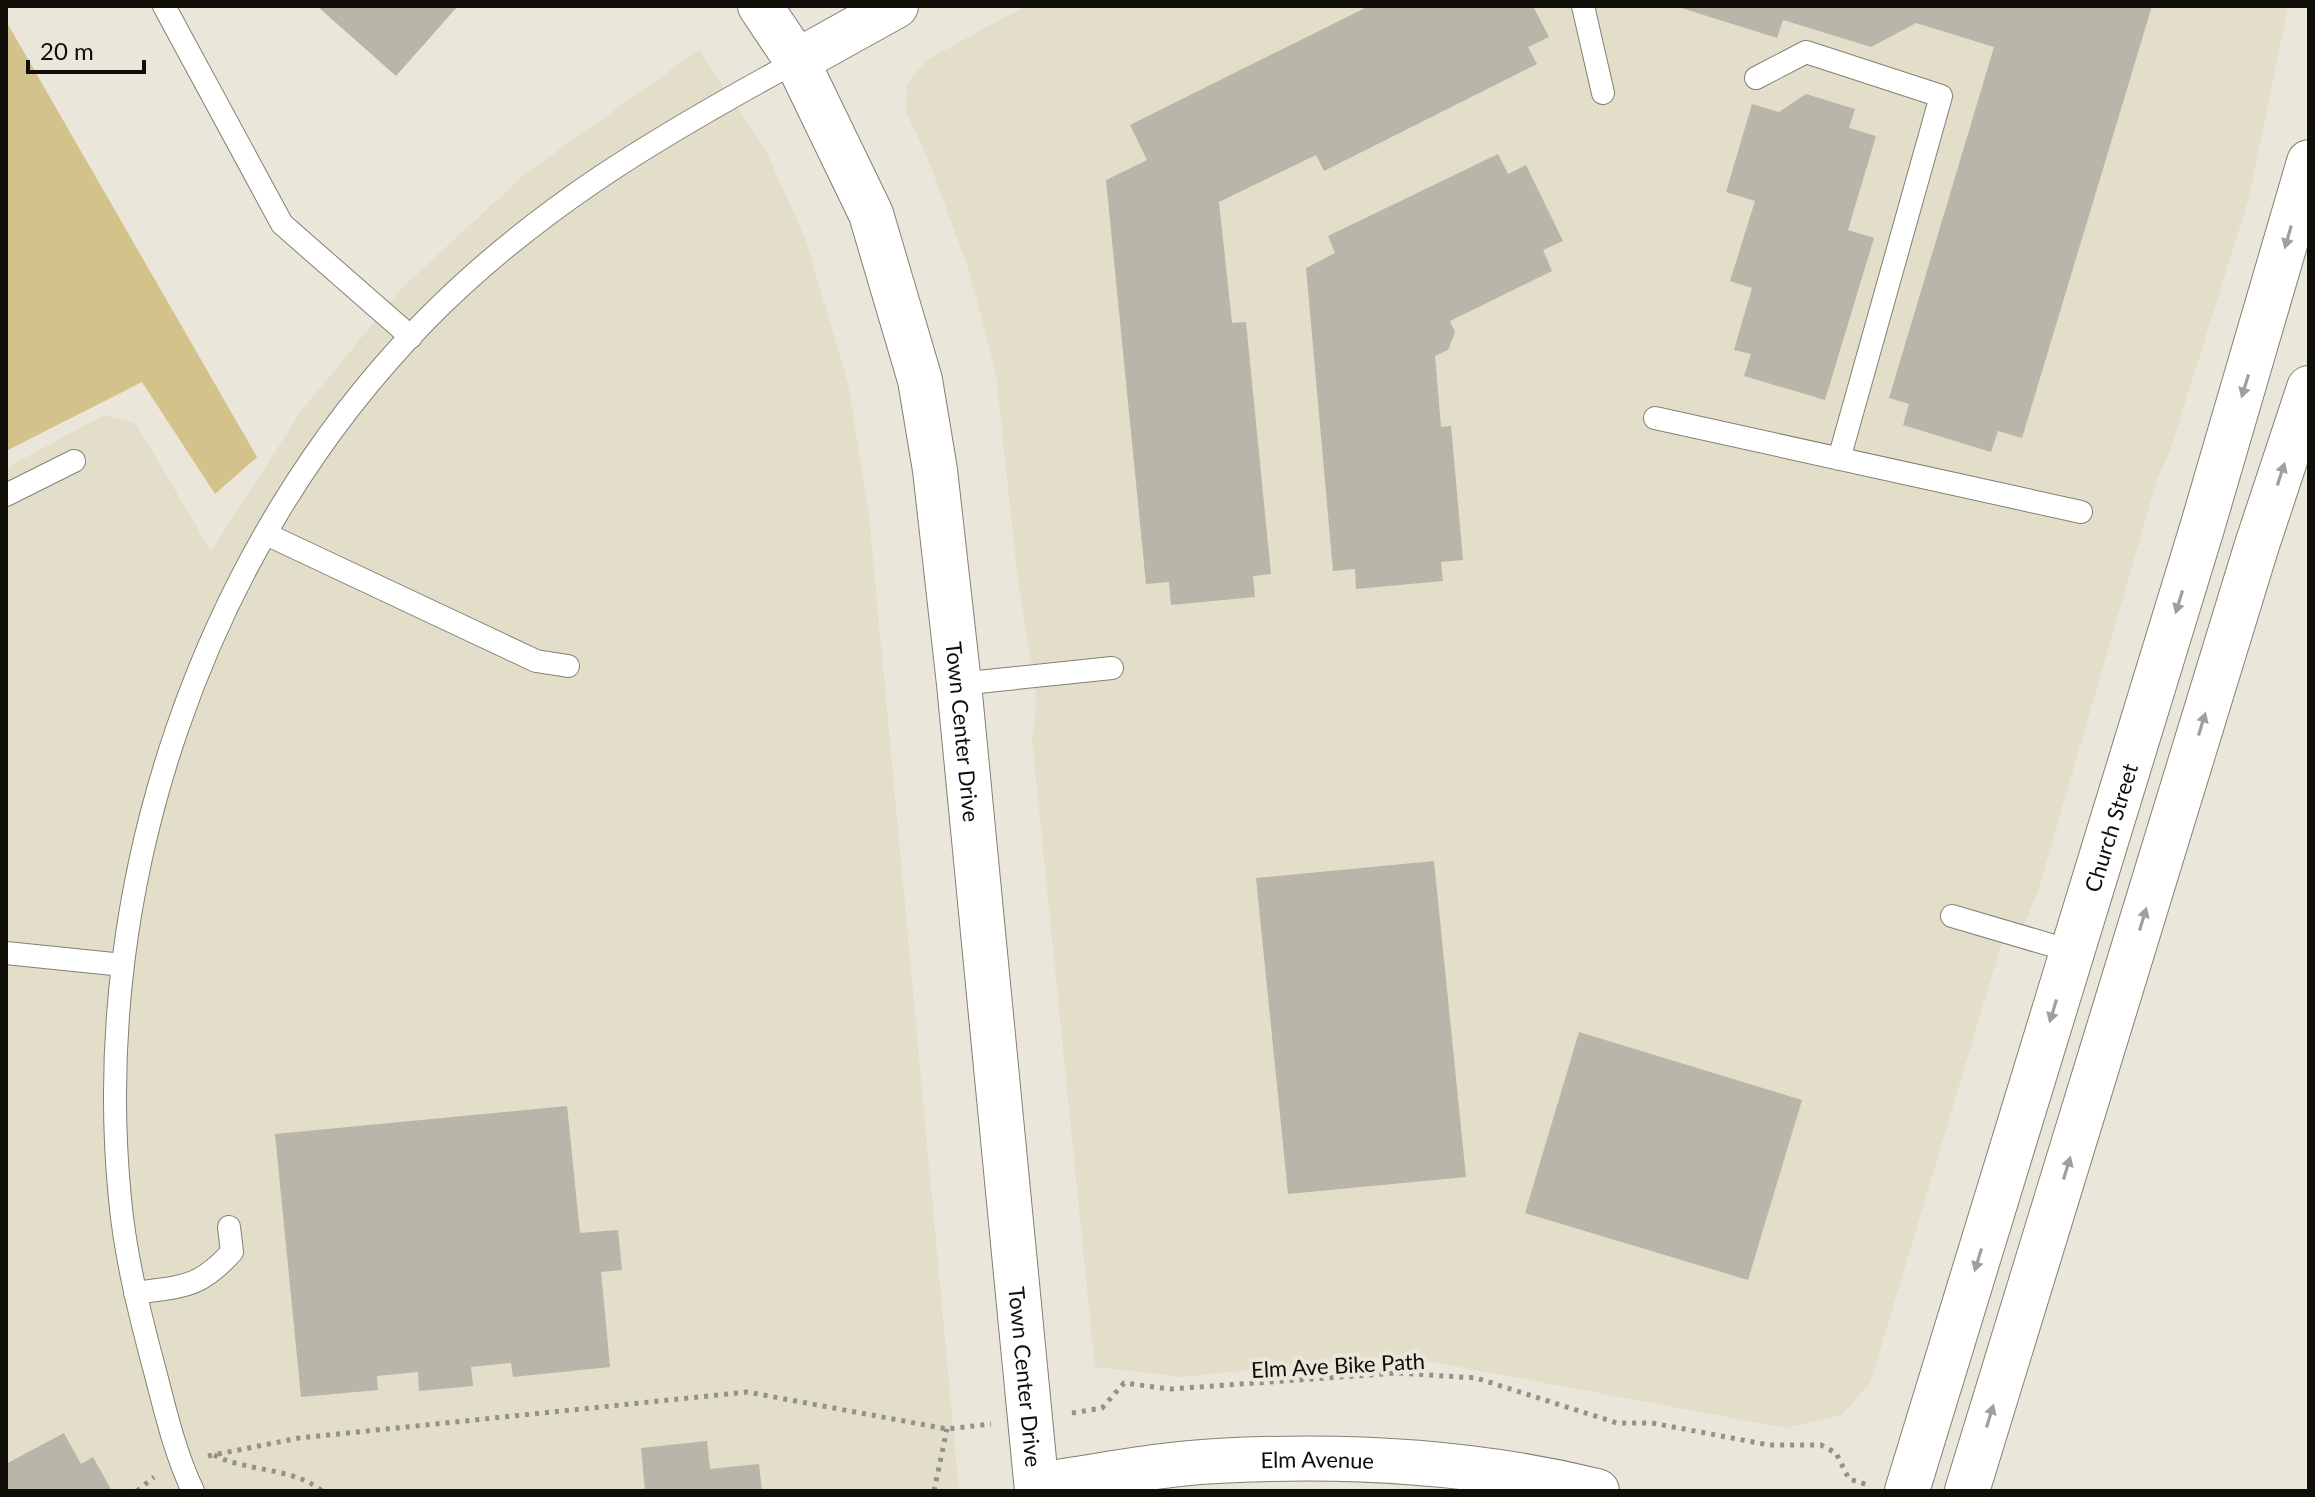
<svg xmlns="http://www.w3.org/2000/svg" width="2315" height="1497" viewBox="0 0 2315 1497" font-family="Lato,sans-serif">
<style>
.built{fill:#e3dec9}
.green{fill:#d3c38b}
.building{fill:#b9b5a8}
.lines{fill:none;stroke-linecap:round;stroke-linejoin:round}
.service-casing{stroke:#838073;stroke-width:24}
.minor-casing{stroke:#838073;stroke-width:46}
.tertiary-casing{stroke:#838073;stroke-width:46}
.secondary-casing{stroke:#838073;stroke-width:46}
.path{stroke:#949187;stroke-width:5;stroke-dasharray:4 6;stroke-linecap:butt}
.service{stroke:#fff;stroke-width:22}
.minor{stroke:#fff;stroke-width:44}
.tertiary{stroke:#fff;stroke-width:44}
.secondary{stroke:#fff;stroke-width:44}
.oneway{fill:#9f9f9d}
.labels{text-anchor:middle;dominant-baseline:central;stroke-width:8;stroke-linejoin:round;paint-order:stroke}
.street-label{font-size:22px;fill:#0f0e09;stroke:#eae6d9}
</style>
<rect width="100%" height="100%" fill="#eae6d9"/>
<path class="built" d="M1026,6H2288L2249,198L2170,451L2157,480L2039,888L2016,944L2002,942L1870,1384L1841,1415L1785,1428L1396,1355L1182,1377L1095,1367L1032,739L1037,703L1017,572L996,374L969,271L928,159L906,112L907,84L928,59Z
M699,50L767,153L805,238L848,383L869,515L959,1491H6V468L104,415L136,424L211,551L302,410L402,288L525,174Z"/>
<path class="green" d="M6,21L257,457L215,494L142,382L6,451Z"/>
<path class="building" d="M317,6H458L396,76Z
M1369,6H1533L1549,37L1528,47L1537,64L1324,171L1316,155L1219,202L1232,323L1246,322L1271,574L1253,576L1255,597L1171,605L1169,582L1146,584L1106,180L1147,160L1130,125Z
M1675,6H2152L2022,438L1998,431L1991,452L1903,425L1909,404L1889,398L1994,47L1916,23L1871,47L1783,20L1777,38Z
M1806,94L1855,109L1849,128L1876,136L1848,230L1874,238L1825,400L1744,376L1751,354L1734,350L1752,288L1730,281L1755,201L1726,192L1752,104L1779,112Z
M1498,154L1508,174L1526,165L1563,241L1543,250L1552,271L1450,321L1455,332L1448,350L1435,356L1441,427L1451,426L1463,560L1441,562L1443,581L1356,589L1355,569L1333,571L1306,268L1335,253L1328,236Z
M1434,861L1466,1177L1288,1194L1256,878Z
M1579,1032L1802,1100L1748,1280L1525,1213Z
M567,1106L580,1233L618,1230L622,1270L601,1272L610,1367L513,1377L511,1363L471,1367L473,1386L419,1391L418,1372L377,1376L378,1390L301,1397L275,1134Z
M64,1433L81,1464L93,1457L112,1491H6V1464Z
M707,1441L710,1469L759,1464L762,1491H645L641,1448Z"/>
<g class="lines">
<defs>
<path id="service" d="M164,6L282,224L411,337
M1583,6L1603,93
M1756,78L1806,52L1941,96L1839,459
M1655,418L2081,512
M6,495L74,461
M266,534L536,661L568,666
M959,684L1112,668
M1952,916L2071,951
M6,953L123,965
M135,1293C183,1286 198,1289 232,1252L229,1227
M193,1491C173,1449 164,1404 152,1360C138,1307 125,1253 120,1199C89,885 203,548 425,321C536,208 659,136 797,61"/>
<g id="minor">
<path id="s1" d="M1037,1485C1096,1477 1157,1464 1217,1461C1344,1454 1474,1461 1597,1491"/>
</g>
<g id="tertiary">
<path id="s2" d="M760,6L797,61L871,214L920,380L935,470L959,684L1037,1491"/>
<path d="M797,61L896,6"/>
</g>
<g id="secondary">
<path id="s3" d="M1907,1491L2202,528L2309,162"/>
<path d="M1967,1491L2256,548L2309,388"/>
</g>
</defs>
<use href="#service" class="service-casing"/>
<use href="#minor" class="minor-casing"/>
<use href="#tertiary" class="tertiary-casing"/>
<use href="#secondary" class="secondary-casing"/>
<path class="path" d="M1072,1413L1102,1408L1124,1383L1170,1389L1398,1373L1476,1378L1617,1423H1652L1769,1445H1821L1836,1453L1849,1479L1868,1485
M214,1455C247,1472 293,1467 322,1491
M208,1456L299,1438L747,1392L947,1429L991,1424
M137,1491L154,1477
M934,1491L947,1429"/>
<use href="#service" class="service"/>
<use href="#minor" class="minor"/>
<use href="#tertiary" class="tertiary"/>
<use href="#secondary" class="secondary"/>
</g>
<defs><path id="oneway-solid" d="M-6-.8H1V-3.2L6.5 0L1 3.2V.8H-6Z" transform="scale(2)"/></defs>
<g class="oneway">
<use href="#oneway-solid" transform="translate(2288 237) rotate(106)"/>
<use href="#oneway-solid" transform="translate(2245 386) rotate(107)"/>
<use href="#oneway-solid" transform="translate(2281 474) rotate(-72)"/>
<use href="#oneway-solid" transform="translate(2179 602) rotate(107)"/>
<use href="#oneway-solid" transform="translate(2202 724) rotate(-73)"/>
<use href="#oneway-solid" transform="translate(2143 919) rotate(-73)"/>
<use href="#oneway-solid" transform="translate(2053 1011) rotate(107)"/>
<use href="#oneway-solid" transform="translate(2067 1168) rotate(-73)"/>
<use href="#oneway-solid" transform="translate(1978 1260) rotate(107)"/>
<use href="#oneway-solid" transform="translate(1990 1416) rotate(-73)"/>
</g>
<g class="labels">
<g class="street-label">
<text stroke="none"><textPath href="#s2" startOffset="764">Town Center Drive</textPath></text>
<text stroke="none"><textPath href="#s3" startOffset="694">Church Street</textPath></text>
<text transform="translate(1338 1365) rotate(-3)">Elm Ave Bike Path</text>
<text stroke="none"><textPath href="#s2" startOffset="1412">Town Center Drive</textPath></text>
<text stroke="none"><textPath href="#s1" startOffset="282">Elm Avenue</textPath></text>
</g>
</g>
<rect width="2315" height="1497" fill="none" stroke="#0f0e09" stroke-width="16"/>
<path d="M28 60v12h116v-12" fill="none" stroke="#0f0e09" stroke-width="4"/>
<text x="40" y="60" font-size="24" fill="#0f0e09" stroke="#eae6d9" stroke-width="6" paint-order="stroke">20 m</text>
</svg>
